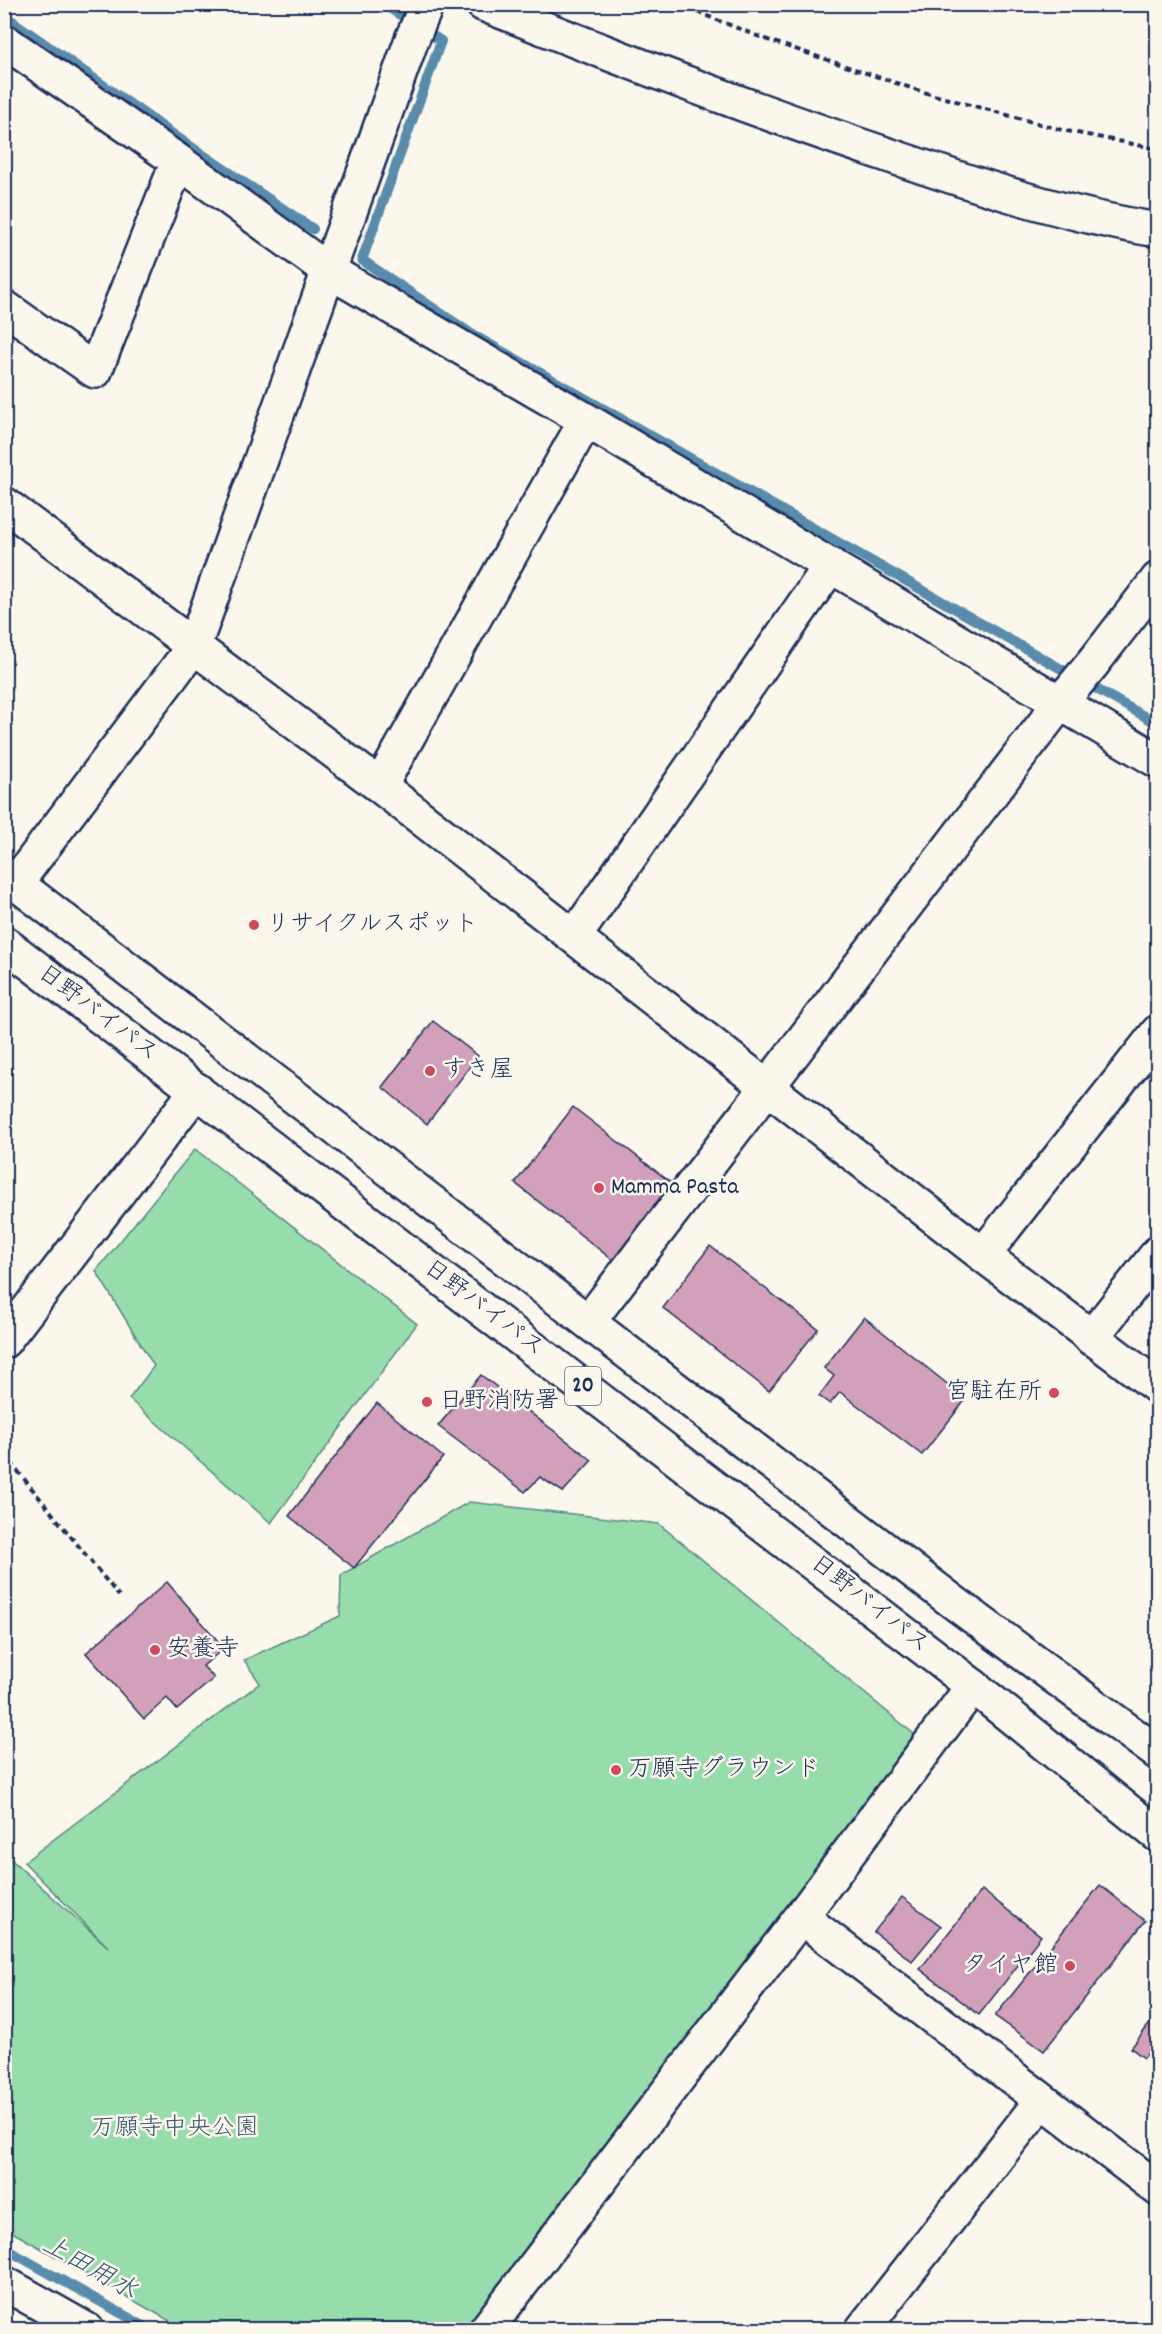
<svg xmlns="http://www.w3.org/2000/svg" width="1162" height="2334" viewBox="0 0 1162 2334" font-family="Dekko,'Klee One',sans-serif">
<style>
.green{fill:#97ddab;stroke:#598684;stroke-width:1.5}
.lines{fill:none;stroke-linecap:round;stroke-linejoin:round}
.stream{stroke:#588bac;stroke-width:10}
.building{fill:#d3a0bb;stroke:#1b2f5e;stroke-width:1.5}
.minor-casing{stroke:#1b2f5e;stroke-width:38}
.highway-casing{stroke:#1b2f5e;stroke-width:38}
.path{stroke:#1b2f5e;stroke-width:4;stroke-dasharray:6 4.5;stroke-linecap:butt}
.minor{stroke:#fbf7ec;stroke-width:33}
.highway{stroke:#fbf7ec;stroke-width:33}
.poi-dot{fill:#d1495b;stroke:#fbf7ec;stroke-width:2}
.labels{text-anchor:middle;dominant-baseline:central;stroke-width:5;stroke-linejoin:round;paint-order:stroke}
.shield{fill:#fbf7ec;stroke:#5e6b89;stroke-width:1.5}
.shield-label{font-size:22px;font-weight:bold;fill:#1b2f5e}
.poi-label{font-size:24px;fill:#1b2f5e;stroke:#fbf7ec;text-anchor:start}
.street-label{font-size:24px;fill:#1b2f5e;stroke:#fbf7ec}
.park-label{font-size:24px;fill:#3a5a71;stroke:#fbf7ec}
.water-label{font-size:26px;font-style:italic;fill:#34557e;stroke:#fbf7ec}
</style>
<rect width="100%" height="100%" fill="#fbf7ec"/>
<filter id="ink" filterUnits="userSpaceOnUse"><feTurbulence type="fractalNoise" baseFrequency=".0167" numOctaves="2"/><feDisplacementMap in="SourceGraphic" scale="12" xChannelSelector="R" yChannelSelector="G"/><feConvolveMatrix kernelMatrix="1 2 1 2 8 2 1 2 1" color-interpolation-filters="sRGB"/></filter>
<g filter="url(#ink)">
<path class="green" d="M195,1149L417,1324L271,1523L129,1399L154,1366L96,1271Z
M469,1502L659,1524L919,1738L473,2329H184L5,2228V1854L108,1947L24,1862L260,1683L244,1660L340,1616L341,1575Z"/>
<g class="lines">
<path class="stream" d="M383,4L441,41L362,260L470,333L1158,724
M4,15L177,137L313,229
M4,2248L151,2330"/>
</g>
<path class="building" d="M433,1021L478,1056L427,1124L382,1087Z
M573,1107L683,1192L624,1269L515,1183Z
M710,1246L818,1329L769,1391L663,1308Z
M864,1317L966,1399L922,1455L840,1392L830,1404L819,1396L834,1376L824,1368Z
M481,1375L592,1460L563,1492L540,1477L525,1492L438,1426Z
M377,1403L443,1457L354,1568L289,1516Z
M167,1582L224,1648L203,1666L214,1678L177,1710L167,1698L144,1719L86,1653Z
M1100,1885L1145,1921L1044,2051L995,2016Z
M982,1890L1041,1936L979,2015L920,1969Z
M902,1897L941,1926L912,1961L874,1932Z
M1158,2013V2040L1144,2058L1131,2048Z"/>
<g class="lines">
<defs>
<path id="minor" d="M483,4C618,58 753,110 891,156C976,185 1069,216 1158,230
M4,41L178,161L329,271L586,420L1158,761
M4,307L95,371L178,161
M4,504L380,786L983,1255L1158,1387
M380,786L586,420
M16,883L194,646L412,39L427,4
M575,936L831,565
M983,1255L1158,1032
M589,1321L1060,703L1094,662L1158,579
M1091,1338L1158,1253
M4,1341L197,1090
M801,1917L1042,2100L862,2330
M1042,2100L1158,2189
M4,2283L87,2330
M486,2330L801,1917L973,1686"/>
<path id="highway" d="M4,874L952,1601L1158,1753
M4,943L973,1686L1158,1835"/>
</defs>
<use href="#minor" class="minor-casing"/>
<use href="#highway" class="highway-casing"/>
<path class="path" d="M677,4L765,39L923,92L1062,130L1158,149
M4,1454L119,1596"/>
<use href="#minor" class="minor"/>
<use href="#highway" class="highway"/>
</g>
</g>
<g class="poi-dot">
<circle cx="254" cy="925" r="6"/>
<circle cx="430" cy="1071" r="6"/>
<circle cx="599" cy="1188" r="6"/>
<circle cx="1054" cy="1393" r="6"/>
<circle cx="427" cy="1402" r="6"/>
<circle cx="155" cy="1650" r="6"/>
<circle cx="616" cy="1770" r="6"/>
<circle cx="1070" cy="1966" r="6"/>
</g>
<g class="labels">
<rect class="shield" x="565" y="1367" width="36" height="38" rx="4.5"/>
<g class="shield-label">
<text x="583" y="1386">20</text>
</g>
<g class="poi-label">
<text x="266" y="925">リサイクルスポット</text>
<text x="442" y="1071">すき屋</text>
<text x="611" y="1188">Mamma Pasta</text>
<text x="1042" y="1393" text-anchor="end">宮駐在所</text>
<text x="439" y="1402">日野消防署</text>
<text x="167" y="1650">安養寺</text>
<text x="628" y="1770">万願寺グラウンド</text>
<text x="1058" y="1966" text-anchor="end">タイヤ館</text>
</g>
<g class="street-label">
<text transform="translate(97 1014) rotate(37)">日野バイパス</text>
<text transform="translate(483 1309) rotate(37)">日野バイパス</text>
<text transform="translate(869 1605) rotate(38)">日野バイパス</text>
</g>
<g class="park-label">
<text x="175" y="2129">万願寺中央公園</text>
</g>
<g class="water-label">
<text transform="translate(89 2269) rotate(29)">上田用水</text>
</g>
</g>
<rect width="1162" height="2334" fill="none" stroke="#fbf7ec" stroke-width="24"/>
<rect x="12" y="12" width="1138" height="2310" fill="none" stroke="#1b2f5e" stroke-width="2" filter="url(#ink)"/>
</svg>
